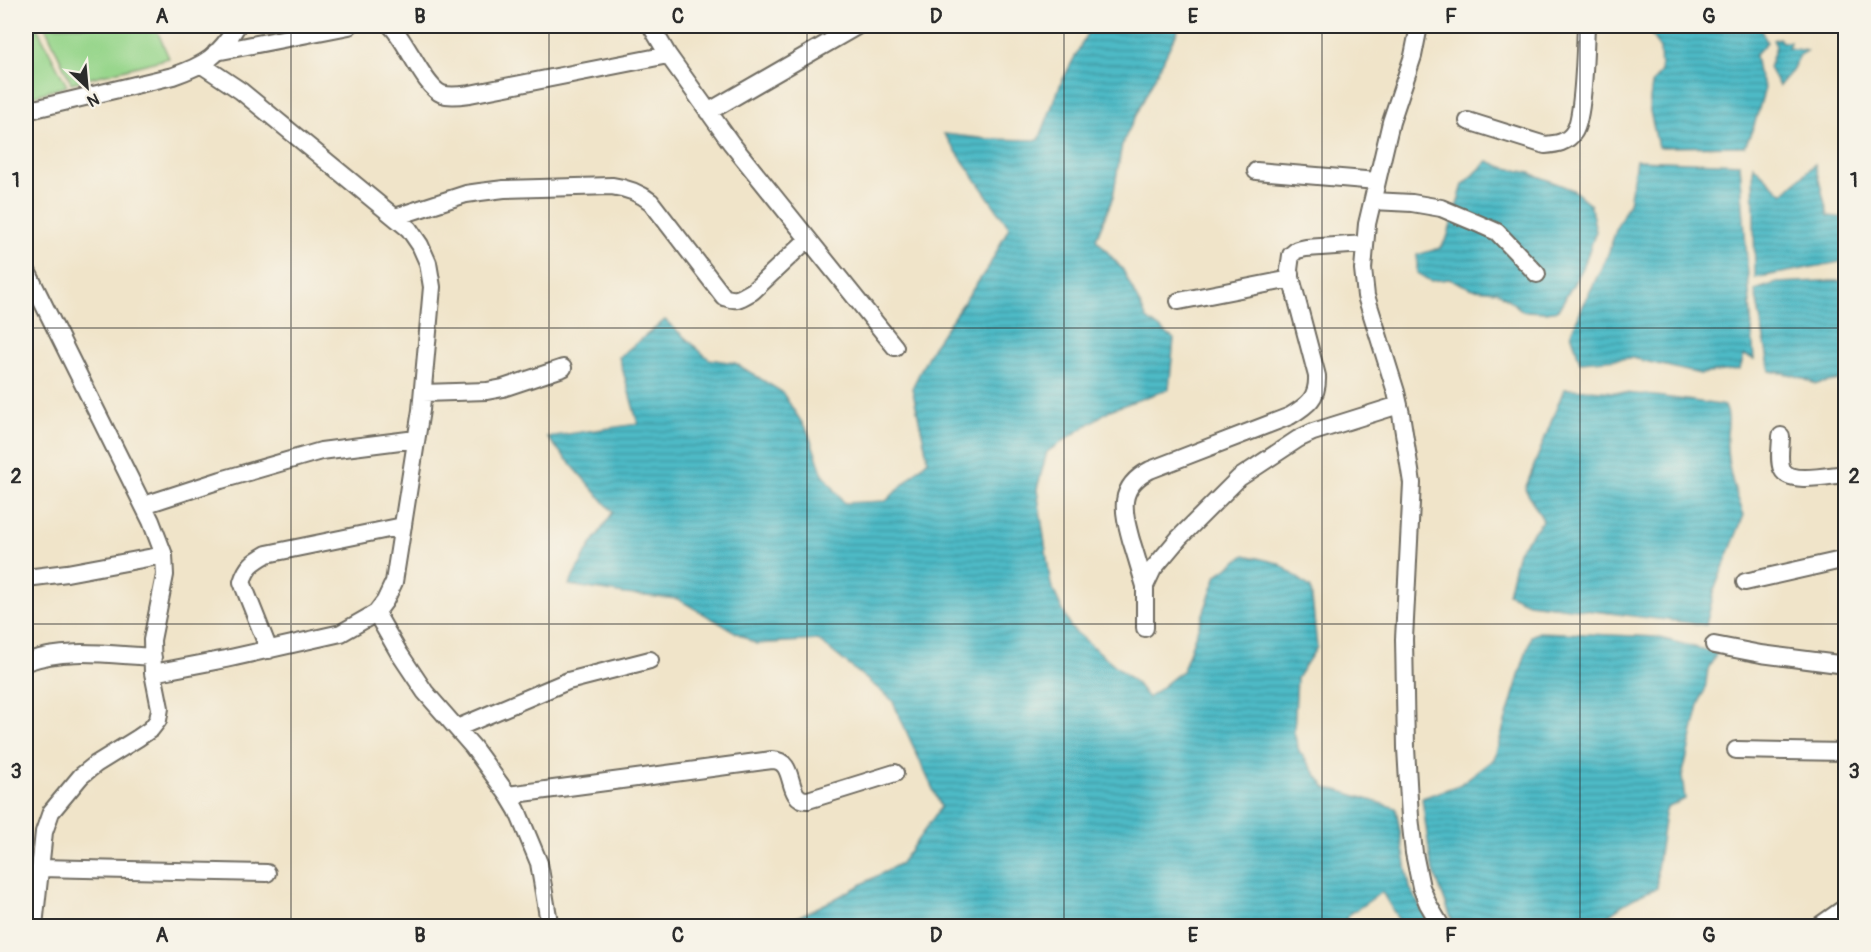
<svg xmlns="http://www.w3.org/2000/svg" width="1871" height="952" viewBox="0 0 1871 952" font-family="Pangolin,sans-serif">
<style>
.green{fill:#98d68c;stroke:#62805c;stroke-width:1.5}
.water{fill:url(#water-rules);stroke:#3c7278;stroke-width:1.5}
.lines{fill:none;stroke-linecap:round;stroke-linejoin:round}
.minor-casing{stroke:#706c62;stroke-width:20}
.minor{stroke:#fff;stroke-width:16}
.grid{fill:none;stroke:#2b2b2b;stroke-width:1.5;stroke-opacity:0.55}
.neatline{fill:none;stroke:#2b2b2b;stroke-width:2}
.grid-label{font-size:20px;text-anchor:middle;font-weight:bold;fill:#2b2b2b}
</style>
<defs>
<pattern id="water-rules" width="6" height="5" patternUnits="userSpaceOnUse" patternTransform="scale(1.5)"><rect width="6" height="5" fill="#4dbac6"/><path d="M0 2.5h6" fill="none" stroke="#4097a1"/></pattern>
</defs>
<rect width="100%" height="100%" fill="#f7f3e8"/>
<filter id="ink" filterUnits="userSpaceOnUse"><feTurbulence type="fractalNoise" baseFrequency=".0167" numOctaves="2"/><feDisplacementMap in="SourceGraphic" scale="12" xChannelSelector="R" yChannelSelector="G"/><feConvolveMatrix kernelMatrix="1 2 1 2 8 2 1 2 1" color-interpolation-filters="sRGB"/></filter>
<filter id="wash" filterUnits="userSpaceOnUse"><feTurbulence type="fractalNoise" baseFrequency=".008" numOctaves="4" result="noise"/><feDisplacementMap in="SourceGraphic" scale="24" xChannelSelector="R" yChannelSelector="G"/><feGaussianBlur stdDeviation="1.35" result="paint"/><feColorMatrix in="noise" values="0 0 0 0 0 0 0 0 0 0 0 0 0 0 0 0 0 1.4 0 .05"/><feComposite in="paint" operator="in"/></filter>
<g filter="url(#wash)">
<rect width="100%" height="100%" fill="#f0e4c9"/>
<path class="green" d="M26,26H36L67,86L26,98Z
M45,26H155L169,58L71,83Z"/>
<path class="water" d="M1091,26H1180L1122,144L1113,197L1096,239L1123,270L1147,319L1174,339L1169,389L1110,410L1047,452L1037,489L1051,585L1071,628L1137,684L1148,698L1183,670L1217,575L1245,555L1278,563L1311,588L1317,647L1297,678L1294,733L1299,751L1326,788L1337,790L1396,808L1410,888L1431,926H1402L1382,892L1346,917L1348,926H779L831,901L901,863L941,807L892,700L818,640L756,644L678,599L625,594L569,585L589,548L613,512L547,437L638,424L619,357L665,320L709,359L735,363L782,392L808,432L822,472L844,503L886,501L928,460L912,388L932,348L989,266L1009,227L944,134L988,139L1039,140L1061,83Z
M1646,26H1759L1767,42L1755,55L1758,72L1765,88L1754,126L1745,146L1658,147L1649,107L1652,84L1661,71L1660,49Z
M1779,38L1782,42H1790L1788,48L1807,51L1800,55L1791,72L1779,86L1769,68L1776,46L1773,40Z
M1636,160L1740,164L1754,359L1744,355L1740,369L1700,374L1632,358L1580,362L1571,333L1581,310L1608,254L1618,224L1629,203Z
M1488,161L1502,167L1530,173L1573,190L1590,204L1596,231L1583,268L1558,310L1546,312L1523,311L1497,291L1473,289L1449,279L1430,281L1417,273V255L1440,248L1447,238L1463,185Z
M1815,164L1828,216L1845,218V261L1755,278L1753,165L1783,194Z
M1823,281H1845V379L1816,384L1794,375L1770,371L1755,290L1777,283Z
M1564,389C1619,391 1671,397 1725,406C1732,420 1725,432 1727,447C1728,472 1735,491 1744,515L1715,588L1706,625L1528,603L1508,594L1518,551L1543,520L1525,489Z
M1539,632L1656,637L1717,653L1708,669L1705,690L1701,697L1682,777L1685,799L1667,808L1665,814L1657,869V888C1636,896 1613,908 1598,926H1562L1561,924L1551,926H1454L1431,864L1422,798L1459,785L1494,759L1531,636Z"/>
</g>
<g filter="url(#ink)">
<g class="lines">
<defs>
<path id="minor" d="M391,26C406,40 425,88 442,94C450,97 462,95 470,94L668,55
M651,26L668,55L731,143L895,347
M1419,26L1413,56L1391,122L1367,224L1363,269L1366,296L1396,392L1401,414L1412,483L1404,639L1406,748L1410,817L1414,853L1421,887L1428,904L1441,926
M216,52L349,26
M26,111L173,76C205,65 219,56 237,26
M708,112L857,26
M1468,121L1545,145C1556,144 1567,143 1574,132C1584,118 1585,46 1586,26
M1256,171L1377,181
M1373,201L1412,203L1441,208L1479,224L1497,232L1537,274
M395,217L466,194L480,192L504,189L612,186C627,188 639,192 651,202L724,297C737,302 741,298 753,291L808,239
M26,269L151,521L164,555L165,575L152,640L153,673L160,708L158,720L151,729L138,738L96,764L81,776L51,812L44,832L34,926
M1179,301L1291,279
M423,393L487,391L503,388L563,368
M1781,436C1781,446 1778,460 1782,469C1789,485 1831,475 1846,474
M144,505L221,480L321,451L416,439
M26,578L67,573L164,555
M1745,582L1846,559
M1145,586C1140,570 1136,555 1131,540C1123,510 1117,487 1150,470L1290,416C1308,405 1318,398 1317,376L1289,270L1291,255L1297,250L1306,248L1365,244
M376,613L399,653L425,692L473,747L508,795L517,810L539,863L549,922
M1145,628V586L1153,569L1179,538L1239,478L1298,439L1313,432L1399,405
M1714,645L1761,654L1846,665
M269,650L242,582C247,566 253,562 267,554L403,526
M26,662C66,647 111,655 153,657
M153,673L226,659L341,633L376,613L385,601L394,582L421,410L432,287L428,263L420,245L409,229L241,91L202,65
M457,728L568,681L650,660
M1736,750L1846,752
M508,795L772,760C798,760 784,801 808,800L895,773
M40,868L267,873
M1819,926L1846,907"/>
</defs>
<use href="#minor" class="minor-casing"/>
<use href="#minor" class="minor"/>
</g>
</g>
<path class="grid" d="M291,26V926M549,26V926M807,26V926M1064,26V926M1322,26V926M1580,26V926M26,328H1846M26,624H1846"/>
<rect width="1871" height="952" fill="none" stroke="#f7f3e8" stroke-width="66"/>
<g transform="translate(87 87) rotate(154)" stroke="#f7f3e8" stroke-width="4.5" paint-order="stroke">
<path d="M0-4.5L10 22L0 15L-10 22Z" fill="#2b2b2b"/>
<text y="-9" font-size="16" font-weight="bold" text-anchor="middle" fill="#2b2b2b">N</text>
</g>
<rect x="33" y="33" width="1805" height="886" class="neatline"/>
<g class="grid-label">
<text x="162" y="23">A</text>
<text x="420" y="23">B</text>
<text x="678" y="23">C</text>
<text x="936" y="23">D</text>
<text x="1193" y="23">E</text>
<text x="1451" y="23">F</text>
<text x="1709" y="23">G</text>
<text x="16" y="187">1</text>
<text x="1854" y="187">1</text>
<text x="16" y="483">2</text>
<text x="1854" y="483">2</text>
<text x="16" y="778">3</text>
<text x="1854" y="778">3</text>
<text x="162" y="942">A</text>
<text x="420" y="942">B</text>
<text x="678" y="942">C</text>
<text x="936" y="942">D</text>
<text x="1193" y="942">E</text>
<text x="1451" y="942">F</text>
<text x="1709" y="942">G</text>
</g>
</svg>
